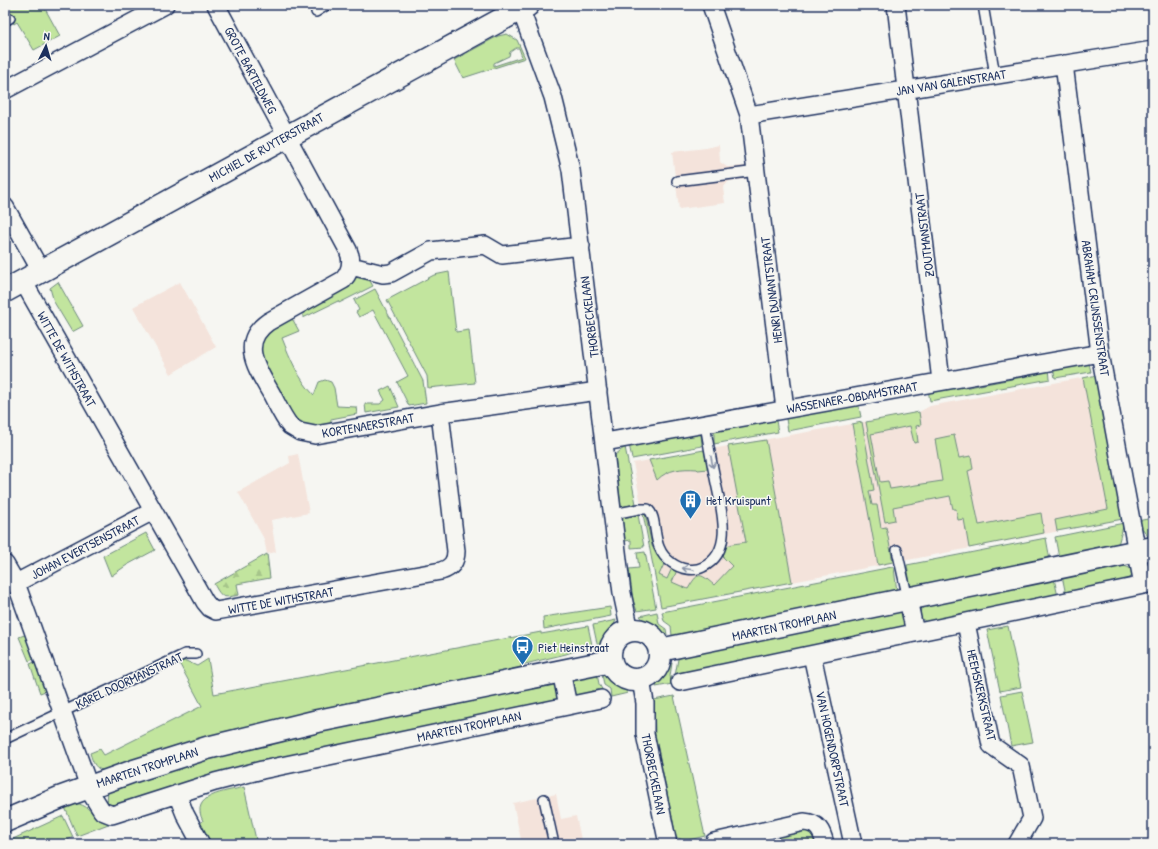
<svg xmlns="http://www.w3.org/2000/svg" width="1158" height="849" viewBox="0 0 1158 849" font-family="'Patrick Hand',sans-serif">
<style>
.built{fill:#f4e3db}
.grass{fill:#c2e59e;stroke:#6e8a7e;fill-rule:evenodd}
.forest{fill:url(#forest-firs);stroke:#6e8a7e}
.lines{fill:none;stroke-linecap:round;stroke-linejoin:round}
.service-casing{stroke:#1b2f5e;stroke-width:12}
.minor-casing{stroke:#1b2f5e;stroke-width:20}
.tertiary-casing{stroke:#1b2f5e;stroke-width:25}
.service{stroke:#f6f6f2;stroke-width:9}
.minor{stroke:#f6f6f2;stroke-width:17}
.tertiary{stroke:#f6f6f2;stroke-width:22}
.oneway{stroke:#8892a8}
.labels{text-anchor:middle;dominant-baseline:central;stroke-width:3;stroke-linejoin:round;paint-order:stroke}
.street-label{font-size:13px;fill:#1b2f5e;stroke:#f6f6f2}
.poi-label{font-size:13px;fill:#1b2f5e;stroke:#f6f6f2;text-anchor:start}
</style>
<defs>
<pattern id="forest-firs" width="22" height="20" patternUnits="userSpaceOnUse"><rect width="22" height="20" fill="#c2e59e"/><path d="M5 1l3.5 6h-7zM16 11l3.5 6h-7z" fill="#a6c58a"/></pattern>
</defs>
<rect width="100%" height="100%" fill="#f6f6f2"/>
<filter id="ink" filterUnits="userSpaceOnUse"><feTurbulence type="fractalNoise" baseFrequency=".025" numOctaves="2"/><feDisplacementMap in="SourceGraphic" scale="8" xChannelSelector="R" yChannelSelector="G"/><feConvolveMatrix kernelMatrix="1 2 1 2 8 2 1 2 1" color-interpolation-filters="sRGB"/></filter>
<g filter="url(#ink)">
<path class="built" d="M719,145L720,162L727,167L745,166L746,179L729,181L723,188L725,203L679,209L672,152L706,148Z
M180,282L216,347L171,374L133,307Z
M1097,375L1123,519L661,607L633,463L919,412L930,406Z
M298,454L309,513L271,520L276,552L267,554L264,539L238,492L290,463L289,456Z
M556,794L561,819L576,816L582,844H522L513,803Z"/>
<path class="grass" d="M7,5H43L60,36L34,50L17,22L14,24L8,13L10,11Z
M507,34L517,40L525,58L463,78L454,60L498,36ZM516,48H519L522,57L494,66V63L509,56L510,52Z
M449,272L456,332L469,330L475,383L428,388L427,376L387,300L434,275Z
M357,275L367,276L373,286L339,303L338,301L303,318V312L352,283Z
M58,282L83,326L72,332L54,302L50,288Z
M375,289L423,381L426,403L409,406L397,382L408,376L373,310L359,317L356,312L359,310L354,300Z
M290,319L293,320L299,331L282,338C290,358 299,380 314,395L319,382L325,380L331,382L334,388L337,406L356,407L357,414L331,419V425L314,428L295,422L262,362L258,348L267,331Z
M1089,363L1091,372L1055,378L1053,367Z
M1049,368L1050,379L930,401L928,390L958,385L964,388L1039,374L1044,369Z
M1097,375L1123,519L1057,531L1055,520L1108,509L1083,378Z
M390,386L399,407L366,413L365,404H380L385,400L380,391Z
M858,402L861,417L788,431L786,419L788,415Z
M919,412L921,425L916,426L918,442L914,443L910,426L871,434L880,482L888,481L890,489L942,481L935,439L954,435L959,458L971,456L973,469L968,471L979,525L1041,513L1044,533L969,548L964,519L958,520L956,509H953L950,496L893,507L895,520L885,522L866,422Z
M773,418L776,421L778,432L714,444V430Z
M862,422L874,490L869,491L872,505H877L881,528L886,527L893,562L878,565L852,424Z
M698,433L701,435L702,446L632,459L629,444Z
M766,440L792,582L661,607L643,514L645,513L652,546L664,564L659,575L667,579L672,568L677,570L672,582L688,589C698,572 699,572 714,585L732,566L723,557C725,541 733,545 746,542L728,446Z
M625,447L636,504L621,507L615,455Z
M704,450L708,469L698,470L697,469C682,468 668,469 657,480L649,460Z
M638,515L644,547L631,548V540L625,541L622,518Z
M1153,518V538L1150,539L1137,521Z
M1124,523L1118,545L1059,558L1055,537Z
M146,533L155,550L127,565L111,576L103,556Z
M1046,538L1050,560L914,588L910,584L907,565Z
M645,552L656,608L637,611L633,600L629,569L639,568L637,553Z
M1119,564L1132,569L1133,574L1127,582L1066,595L1062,576Z
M892,567L894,568L897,592L680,636H672L671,626L664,621L662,612Z
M1054,578L1058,597L927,623L920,617L921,606Z
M610,607L611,616L544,629L543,617Z
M900,610L904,613L905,625L903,628L675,676L678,659L685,656Z
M657,612L659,624L666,629L667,635L647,624L640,616Z
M616,620L610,634L598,648L593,625Z
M588,626L592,645L566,654L521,665V670L107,771C95,770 93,763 90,753L100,749L104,755L202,706L178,661H186L197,666L208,659L214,694L541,632V634Z
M1008,626L1021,687L1000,691L987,630Z
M27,634L36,658L29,661L19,637Z
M37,661L48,690L40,693L30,664Z
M672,663L670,676L672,684L656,687L660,676Z
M597,674L599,684L603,691L576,696L570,684L572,680Z
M602,674L618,684L628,693L611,697L610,689L604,685Z
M554,681L558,687V700L114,806L107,804L108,789L218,754Z
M1022,691L1033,742L1011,746L1001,695Z
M674,696L705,836L685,841L676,837L655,734L654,700Z
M244,787L257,844H210L199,824L203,821C189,794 226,792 244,787Z
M72,803C95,804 91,823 111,823L77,836L64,805Z
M63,816L73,837L61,844H16L13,839Z
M804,829L813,834L816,844H734Z"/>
<path class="forest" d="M267,554L270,578L237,584L239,595C223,598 222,599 214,584Z"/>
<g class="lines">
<defs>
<path id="service" d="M983,5L995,75
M316,12L327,5
M5,21L10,18
M677,181L757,171
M613,514L639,509H648C660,520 649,548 672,563C680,569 694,572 703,567C736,551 720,505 715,478C711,460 708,442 705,424
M897,550L908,599
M5,739L185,654H196
M544,799L554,844"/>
<path id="minor" d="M216,5L348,250C353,261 351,271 343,280L268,322C238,343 258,370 271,393C277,404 282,416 290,426L300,432L315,435L440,413L598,391
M519,5L553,97L571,170L622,593L630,631
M711,5L749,115L785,409
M896,5L941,381
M1064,64L1100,353L1143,585
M5,90L165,5
M749,115L1153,50
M5,207L41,271
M351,266L383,274L391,273L431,251L485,245L502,255L581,246
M23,281L205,602L210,608L216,611L441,571C451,568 456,562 456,551L440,413
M605,442L1100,353
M5,564L16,583L92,795L102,811L112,815L215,782L262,770L601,699
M16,583L153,511
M908,599L915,633
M966,623L991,745L1021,766L1032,818L1017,844
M812,655L853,844
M561,671L568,706
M641,680L645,703V734L668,844
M680,682L1153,583
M177,794L185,814L201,844
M714,844V842L804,822C818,823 822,831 825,844"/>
<path id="tertiary" d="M5,291L528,5
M610 655a25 25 0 1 1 50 0a25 25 0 1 1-50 0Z
M660,650L1153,548
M5,821L59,798L134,771L207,748L318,721L611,661"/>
</defs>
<use href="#service" class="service-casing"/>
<use href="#minor" class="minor-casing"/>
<use href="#tertiary" class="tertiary-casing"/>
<use href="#service" class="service"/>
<use href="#minor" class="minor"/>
<use href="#tertiary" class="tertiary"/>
</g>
<defs><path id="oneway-shaft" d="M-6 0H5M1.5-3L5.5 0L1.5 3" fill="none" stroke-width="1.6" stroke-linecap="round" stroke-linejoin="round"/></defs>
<g class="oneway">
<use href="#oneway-shaft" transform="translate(712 462) rotate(79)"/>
<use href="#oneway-shaft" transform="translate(688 569) rotate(-171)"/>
</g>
</g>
<defs>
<symbol id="building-pin" viewBox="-11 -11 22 30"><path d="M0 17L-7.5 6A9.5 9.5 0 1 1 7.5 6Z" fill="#1f6fb2" stroke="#f6f6f2"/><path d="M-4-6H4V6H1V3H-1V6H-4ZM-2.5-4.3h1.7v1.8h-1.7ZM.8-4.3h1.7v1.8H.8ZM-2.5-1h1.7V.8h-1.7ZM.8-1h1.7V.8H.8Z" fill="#fff"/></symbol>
<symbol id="bus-pin" viewBox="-11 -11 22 30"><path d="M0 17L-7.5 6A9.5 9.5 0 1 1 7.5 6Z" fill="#1f6fb2" stroke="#f6f6f2"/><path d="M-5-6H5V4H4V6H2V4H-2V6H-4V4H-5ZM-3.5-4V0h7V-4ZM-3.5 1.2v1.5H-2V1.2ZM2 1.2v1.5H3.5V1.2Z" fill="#fff"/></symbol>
</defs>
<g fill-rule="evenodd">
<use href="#building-pin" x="678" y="488" width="25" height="34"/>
<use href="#bus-pin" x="510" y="634" width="25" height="34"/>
</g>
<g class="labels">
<g class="street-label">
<text transform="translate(251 70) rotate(62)">GROTE BARTELDWEG</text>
<text transform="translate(951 82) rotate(-9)">JAN VAN GALENSTRAAT</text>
<text transform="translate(266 147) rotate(-29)">MICHIEL DE RUYTERSTRAAT</text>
<text transform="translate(924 235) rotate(-97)">ZOUTMANSTRAAT</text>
<text transform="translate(771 290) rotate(-97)">HENRI DUNANTSTRAAT</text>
<text transform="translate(1096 308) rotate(82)">ABRAHAM CRIJNSSENSTRAAT</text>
<text transform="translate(589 317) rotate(-97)">THORBECKELAAN</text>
<text transform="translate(67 359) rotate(61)">WITTE DE WITHSTRAAT</text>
<text transform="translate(852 397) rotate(-10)">WASSENAER-OBDAMSTRAAT</text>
<text transform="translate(368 425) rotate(-10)">KORTENAERSTRAAT</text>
<text transform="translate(85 547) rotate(-28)">JOHAN EVERTSENSTRAAT</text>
<text transform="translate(281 600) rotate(-10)">WITTE DE WITHSTRAAT</text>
<text transform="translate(784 625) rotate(-12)">MAARTEN TROMPLAAN</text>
<text transform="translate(129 680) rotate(-25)">KAREL DOORMANSTRAAT</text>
<text transform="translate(982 695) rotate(77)">HEEMSKERKSTRAAT</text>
<text transform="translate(469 726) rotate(-12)">MAARTEN TROMPLAAN</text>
<text transform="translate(833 749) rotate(78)">VAN HOGENDORPSTRAAT</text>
<text transform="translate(147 767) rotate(-18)">MAARTEN TROMPLAAN</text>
<text transform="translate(654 774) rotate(79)">THORBECKELAAN</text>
</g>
<g class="poi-label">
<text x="706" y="500">Het Kruispunt</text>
<text x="538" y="647">Piet Heinstraat</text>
</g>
</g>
<rect width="1158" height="849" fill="none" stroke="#f6f6f2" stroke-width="20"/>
<rect x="10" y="10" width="1138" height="829" fill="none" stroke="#1b2f5e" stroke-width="1.5" filter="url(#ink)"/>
<g transform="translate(46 46) rotate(5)" stroke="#f6f6f2" stroke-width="3" paint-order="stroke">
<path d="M0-3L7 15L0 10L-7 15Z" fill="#1b2f5e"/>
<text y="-6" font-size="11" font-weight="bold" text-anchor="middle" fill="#1b2f5e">N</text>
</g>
</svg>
